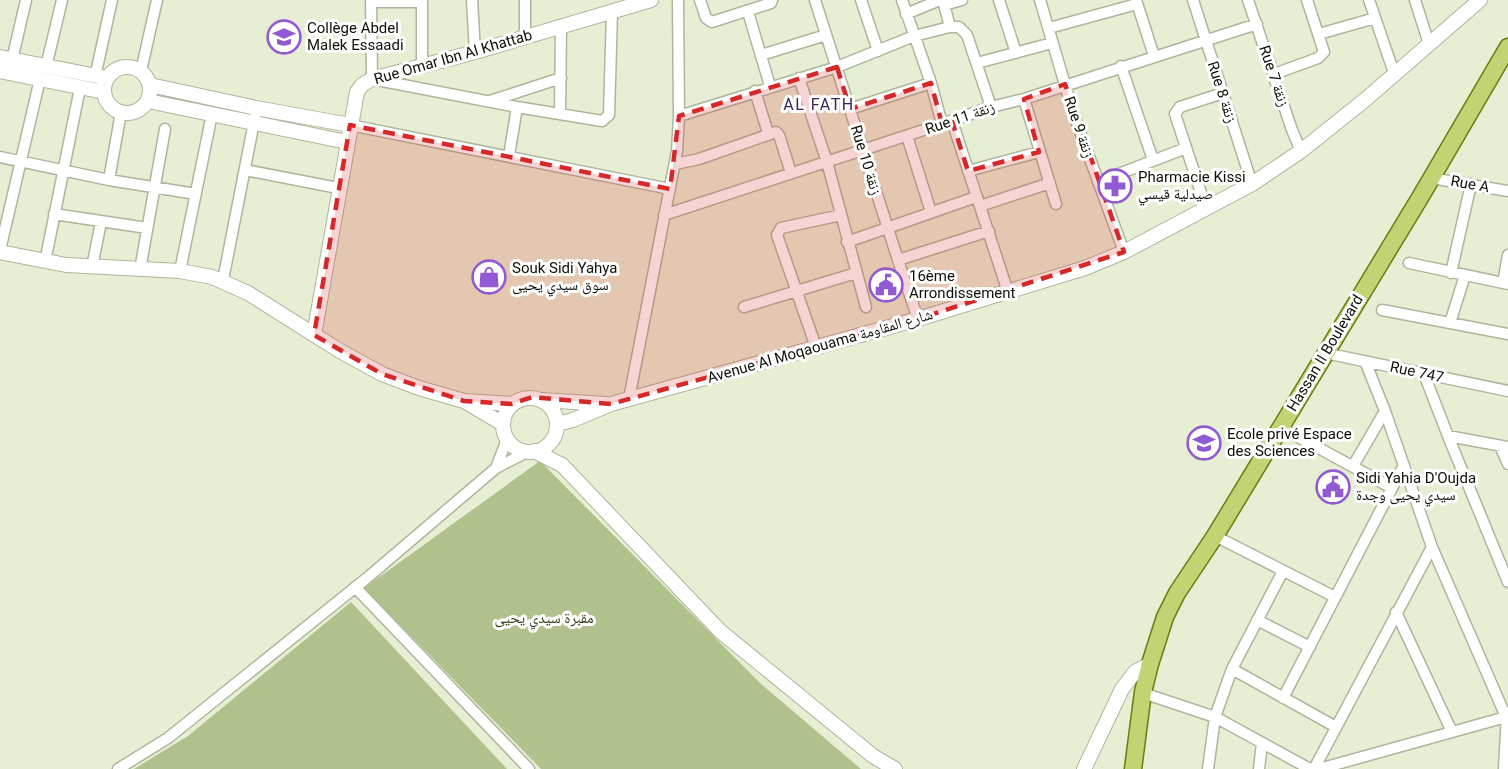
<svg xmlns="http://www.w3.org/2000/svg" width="1508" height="769" viewBox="0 0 1508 769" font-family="Roboto,'Noto Naskh Arabic',sans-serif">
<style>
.green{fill:#b0c18b}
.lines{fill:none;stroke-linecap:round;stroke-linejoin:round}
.street-casing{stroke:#adb69c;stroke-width:13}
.secondary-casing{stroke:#adb69c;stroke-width:16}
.primary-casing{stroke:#667d11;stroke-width:19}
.street{stroke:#fff;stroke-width:10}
.secondary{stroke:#fff;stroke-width:14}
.primary{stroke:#c0d474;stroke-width:16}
.marked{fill:#d62828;fill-opacity:0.2;stroke:#d62828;stroke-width:4.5;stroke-dasharray:12 8;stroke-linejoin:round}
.labels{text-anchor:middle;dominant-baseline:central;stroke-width:6;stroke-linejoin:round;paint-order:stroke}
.poi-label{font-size:15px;fill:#0d1007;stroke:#fff;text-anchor:start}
.street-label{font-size:15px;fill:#0d1007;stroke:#fff}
.park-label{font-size:15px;fill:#333d19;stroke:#fff}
.neighbourhood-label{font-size:16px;letter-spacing:1.5px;fill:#3a1f58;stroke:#fff}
</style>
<rect width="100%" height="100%" fill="#e6efd4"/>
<path class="green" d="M540,461L761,684L861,769H541L364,588Z
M351,602L507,769H134L188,736Z"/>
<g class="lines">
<defs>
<path id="street" d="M371,0L372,79L517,107L602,121L609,115L612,12
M472,0L475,52
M525,0V37
M700,0L706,18L712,22L771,3L772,0
M815,0L898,260L918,319
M861,0L878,51
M902,0L931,83L942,124
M943,0L950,27
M999,0L1016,53
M1040,0L1074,115L1124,252
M1136,0L1154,56
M1193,0L1252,184
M1248,0L1292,130L1301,151
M1369,0L1394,73
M1415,0L1429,44
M371,2H422
M944,5L962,0
M748,12L770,86
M906,14L940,0
M1049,28L1137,4
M1319,34L1375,18
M761,55L826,35
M12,60L26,0
M977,63L1052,43
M1121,66L1153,160
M46,67L62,0
M422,67V0
M141,71L157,0
M1274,74L1318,58L1324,52L1307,0
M95,77L112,0
M799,78L827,162L866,307
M755,91L768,133
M1024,99L1056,204
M490,101L561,78
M850,109L931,83
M560,113L561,25
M679,116L837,67L914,36L950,27H959L967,35L991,107
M952,121L1008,292
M350,125L670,189
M907,136L931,212
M509,156L517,107
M0,157L109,180L196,194
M675,164L699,159L776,132L779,135L791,173
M245,170L338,188
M968,171L1039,152
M1431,178L1508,191
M109,180L121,112
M1098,182L1186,148
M980,206L1050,183
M1206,208L1175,114L1180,107L1223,93
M54,214L147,228
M664,215L942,124L991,107L1024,99L1257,24
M847,242L976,197
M0,250L40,79
M898,260L989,231
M45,262L80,88
M1409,263L1508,284
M92,267L101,222
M140,270L165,129
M180,271L212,114
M1451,273L1471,184
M223,280L255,117
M1503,283L1508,255
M744,307L856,273
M1382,310L1508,334
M1450,323L1465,275
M816,347L777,235L781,228L841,215
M1325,353L1508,391
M1424,374L1448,436L1508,447
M629,399L677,151L679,116L678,0
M1280,427L1392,488
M1448,436L1508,582
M1500,446L1508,464
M1353,466L1385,411
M496,468L507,439
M1215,536L1335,597
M355,587L529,769
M1396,612L1452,732
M1257,620L1310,647
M1232,669L1336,727
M1143,693L1215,717L1310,769
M1283,698L1404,465
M118,769L168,738L367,578L496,468L527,452
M1208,769L1215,717L1232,669L1283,571
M1259,769L1262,743
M1314,769L1432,547
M1319,769L1506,717L1432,547L1385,411L1365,361
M1504,769L1507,713"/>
<path id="secondary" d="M0,57L107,78
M104 90a23 23 0 1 1 46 0a23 23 0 1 1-46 0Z
M0,71L104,92
M150,85L256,108L350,125
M148,101L347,142
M0,252L66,265L180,271L212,277L248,293L340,351L382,374L419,388L464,401L512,404
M314,335L357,92L362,85L372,79L475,52L651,0
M503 425a27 27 0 1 1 54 0a27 27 0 1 1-54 0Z
M542,400L606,404
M466,402L503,424
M557,424L573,420L611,404L918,319L1085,268L1124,252L1252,184L1301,151L1366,99L1480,0
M534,451L562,465L720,631L873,756L895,769
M1084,769L1122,689L1135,672L1150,664"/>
<path id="primary" d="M1133,769L1143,692L1150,664L1165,617L1177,593L1215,536L1421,196L1508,47"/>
</defs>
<use href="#street" class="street-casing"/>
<use href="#secondary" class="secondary-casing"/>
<use href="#primary" class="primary-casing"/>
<use href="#street" class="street"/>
<use href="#secondary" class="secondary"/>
<use href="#primary" class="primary"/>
</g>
<path class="marked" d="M837,67L850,109L931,83L942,124L952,121L968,171L1039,152L1024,99L1065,84L1124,252L918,319L611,404L532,397L512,404L464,401L382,374L314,335L350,125L670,189L679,116Z"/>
<defs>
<symbol id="school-ring" viewBox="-11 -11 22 22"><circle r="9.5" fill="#fff" stroke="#915ad2" stroke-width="1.5"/><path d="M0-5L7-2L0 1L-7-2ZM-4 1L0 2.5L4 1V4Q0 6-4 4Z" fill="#915ad2"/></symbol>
<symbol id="pharmacy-ring" viewBox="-11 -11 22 22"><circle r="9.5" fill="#fff" stroke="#915ad2" stroke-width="1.5"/><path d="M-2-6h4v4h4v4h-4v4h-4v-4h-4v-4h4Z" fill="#915ad2"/></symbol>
<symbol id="shop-ring" viewBox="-11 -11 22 22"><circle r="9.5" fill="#fff" stroke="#915ad2" stroke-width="1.5"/><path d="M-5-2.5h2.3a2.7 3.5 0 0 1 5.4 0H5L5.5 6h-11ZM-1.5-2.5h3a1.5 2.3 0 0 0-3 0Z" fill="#915ad2"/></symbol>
<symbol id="civic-ring" viewBox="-11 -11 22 22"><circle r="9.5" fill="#fff" stroke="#915ad2" stroke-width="1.5"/><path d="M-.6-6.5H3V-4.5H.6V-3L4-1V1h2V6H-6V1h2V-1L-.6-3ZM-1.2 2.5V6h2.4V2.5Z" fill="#915ad2"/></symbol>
</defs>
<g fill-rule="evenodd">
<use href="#school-ring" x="265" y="18" width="38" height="38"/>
<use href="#pharmacy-ring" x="1096" y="167" width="38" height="38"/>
<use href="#shop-ring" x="470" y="258" width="38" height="38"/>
<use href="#civic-ring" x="867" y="266" width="38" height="38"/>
<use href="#school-ring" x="1185" y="424" width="38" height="38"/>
<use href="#civic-ring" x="1314" y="468" width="38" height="38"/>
</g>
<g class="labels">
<g class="poi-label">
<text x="307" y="28">Collège Abdel<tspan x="307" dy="17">Malek Essaadi</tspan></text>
<text x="1138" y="177">Pharmacie Kissi<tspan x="1138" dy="17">صيدلية قيسي</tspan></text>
<text x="512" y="268">Souk Sidi Yahya<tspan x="512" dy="17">سوق سيدي يحيى</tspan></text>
<text x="909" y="276">16ème<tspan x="909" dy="17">Arrondissement</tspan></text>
<text x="1227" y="434">Ecole privé Espace<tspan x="1227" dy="17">des Sciences</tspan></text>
<text x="1356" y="478">Sidi Yahia D'Oujda<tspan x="1356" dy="17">سيدي يحيى وجدة</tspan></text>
</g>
<g class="street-label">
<text transform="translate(453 57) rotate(-16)">Rue Omar Ibn Al Khattab</text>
<text transform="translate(1274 76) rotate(71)">Rue 7 زنقة</text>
<text transform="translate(1222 92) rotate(72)">Rue 8 زنقة</text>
<text transform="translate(960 118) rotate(-19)">Rue 11 زنقة</text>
<text transform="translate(1079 127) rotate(71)">Rue 9 زنقة</text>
<text transform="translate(866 160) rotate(73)">Rue 10 زنقة</text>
<text transform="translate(1470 184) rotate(10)">Rue A</text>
<text transform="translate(820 346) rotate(-16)">Avenue Al Moqaouama شارع المقاومة</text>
<text transform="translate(1325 353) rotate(-59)">Hassan II Boulevard</text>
<text transform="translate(1417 372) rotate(12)">Rue 747</text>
</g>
<g class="park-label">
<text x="544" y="618">مقبرة سيدي يحيى</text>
</g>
<g class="neighbourhood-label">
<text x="819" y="104">AL FATH</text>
</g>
</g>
</svg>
